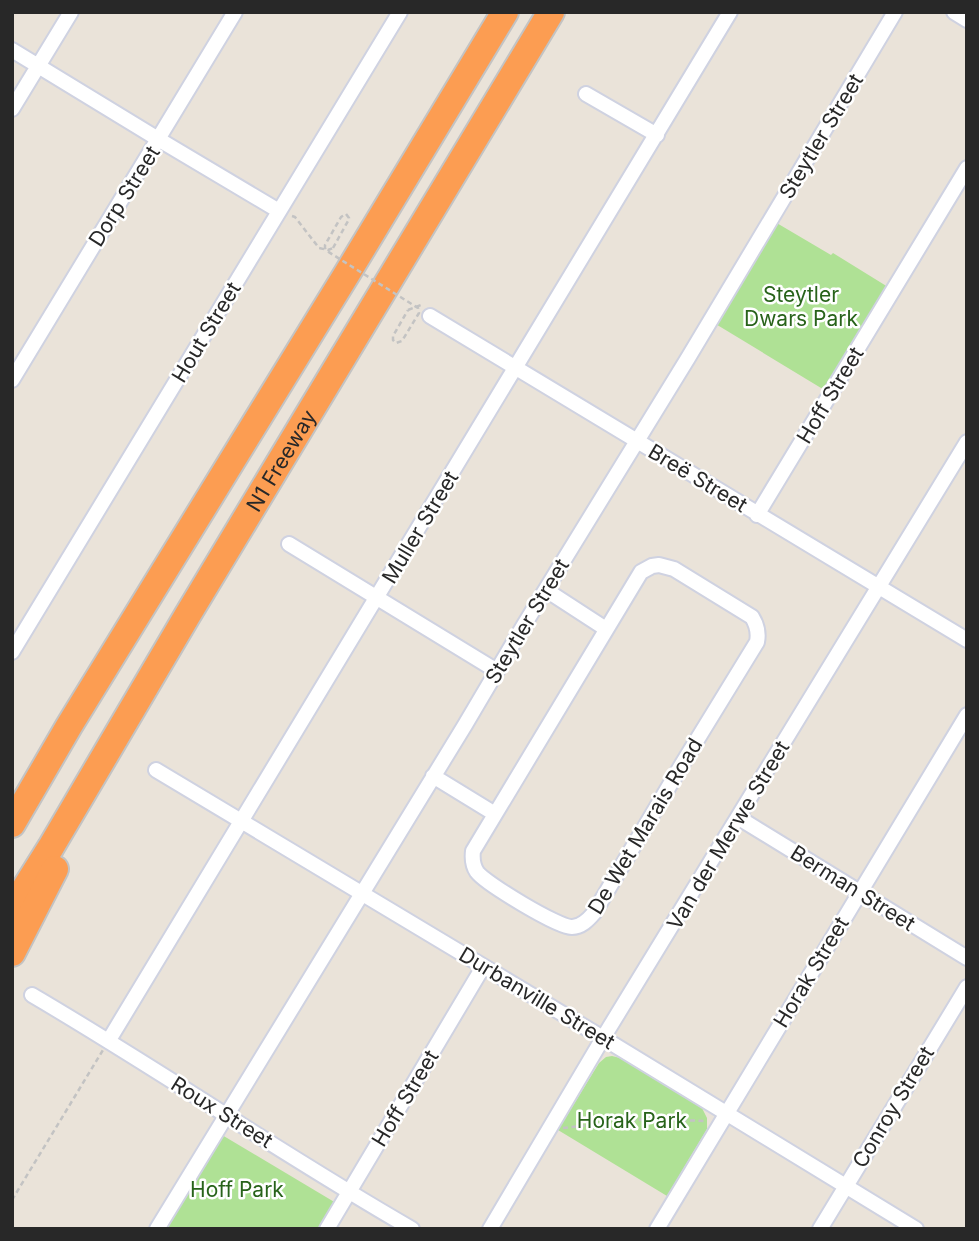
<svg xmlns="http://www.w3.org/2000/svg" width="979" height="1241" viewBox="0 0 979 1241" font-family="Inter,sans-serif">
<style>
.green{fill:#afe195}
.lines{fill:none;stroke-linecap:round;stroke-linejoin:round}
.minor-casing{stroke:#cfd2e1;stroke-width:18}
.motorway-casing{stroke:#c3c3c3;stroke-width:30}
.path{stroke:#c3c3c3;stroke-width:2.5;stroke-dasharray:5 3.5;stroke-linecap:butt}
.minor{stroke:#fff;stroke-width:14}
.motorway{stroke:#fc9d52;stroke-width:26}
.path-bridge{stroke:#c3c3c3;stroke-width:2.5;stroke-dasharray:5 3.5;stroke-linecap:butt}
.labels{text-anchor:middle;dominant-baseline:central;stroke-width:5;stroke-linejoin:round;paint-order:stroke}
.street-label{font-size:21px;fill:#282828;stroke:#fff}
.park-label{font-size:21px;fill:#28631a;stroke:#fff}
</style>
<rect width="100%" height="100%" fill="#eae3d9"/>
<path class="green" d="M775,222L831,255L833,253L888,287L826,391L714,323Z
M612,1056L620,1058L702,1108L707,1118V1129L667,1196L558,1130L599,1063L606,1057Z
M222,1135L336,1203L320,1229H165Z"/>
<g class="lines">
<defs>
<path id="minor" d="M954,12L967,20
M12,50L158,139L279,211
M586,94L657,135
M12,109L71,12
M430,316L967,640
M12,380L235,12
M757,515L967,168
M289,544L497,671
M659,565L674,569L752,617C757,625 759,632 757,642L681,766L594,913C588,920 581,927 572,927C559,928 485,883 477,872C473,866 472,859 473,851L641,572L652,566Z
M546,590L606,629
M12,652L400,12
M156,770L603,1038L916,1229
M433,776L495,814
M739,818L967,958
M32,995C160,1070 283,1155 412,1229
M109,1040L730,12
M157,1229L465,725L524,625L688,358L895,12
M327,1229L483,967
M490,1229L603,1038L967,442
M657,1229L967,715
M820,1229L967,987"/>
<g id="motorway">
<path d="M12,824L69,726L348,272L505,12"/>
<path id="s1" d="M12,909L51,847L187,616L551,12"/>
<path d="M12,953L55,869"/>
</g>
</defs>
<use href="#minor" class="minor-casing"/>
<use href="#motorway" class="motorway-casing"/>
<path class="path" d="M292,216L295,217L319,248L328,250L333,248
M408,310L421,305
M563,1128L646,1119L707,1121
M12,1200L103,1050"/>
<use href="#minor" class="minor"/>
<use href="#motorway" class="motorway"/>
<path class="path-bridge" d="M333,248L348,221L349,218L346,214L341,217L325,245V248L327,251L418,308L419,313L402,341L396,343L393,340V336L408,310"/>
</g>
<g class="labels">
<g class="street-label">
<text transform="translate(821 136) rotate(-59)">Steytler Street</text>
<text transform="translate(124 196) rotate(-58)">Dorp Street</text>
<text transform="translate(206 332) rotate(-59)">Hout Street</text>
<text transform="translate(830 395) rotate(-59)">Hoff Street</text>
<text stroke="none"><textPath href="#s1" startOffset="523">N1 Freeway</textPath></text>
<text transform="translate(698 478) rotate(31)">Breë Street</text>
<text transform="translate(420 527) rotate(-59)">Muller Street</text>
<text transform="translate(527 621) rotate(-59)">Steytler Street</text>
<text transform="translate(645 826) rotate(-59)">De Wet Marais Road</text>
<text transform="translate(728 835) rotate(-59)">Van der Merwe Street</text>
<text transform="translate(853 888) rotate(32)">Berman Street</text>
<text transform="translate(811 972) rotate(-59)">Horak Street</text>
<text transform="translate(537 998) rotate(31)">Durbanville Street</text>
<text transform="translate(405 1098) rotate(-59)">Hoff Street</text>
<text transform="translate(893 1107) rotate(-59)">Conroy Street</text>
<text transform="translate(222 1112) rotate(32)">Roux Street</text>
</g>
<g class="park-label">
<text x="801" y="294">Steytler<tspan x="801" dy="24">Dwars Park</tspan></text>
<text x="632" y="1120">Horak Park</text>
<text x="237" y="1189">Hoff Park</text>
</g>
</g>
<rect width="979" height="1241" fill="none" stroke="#282828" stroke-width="28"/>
</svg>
